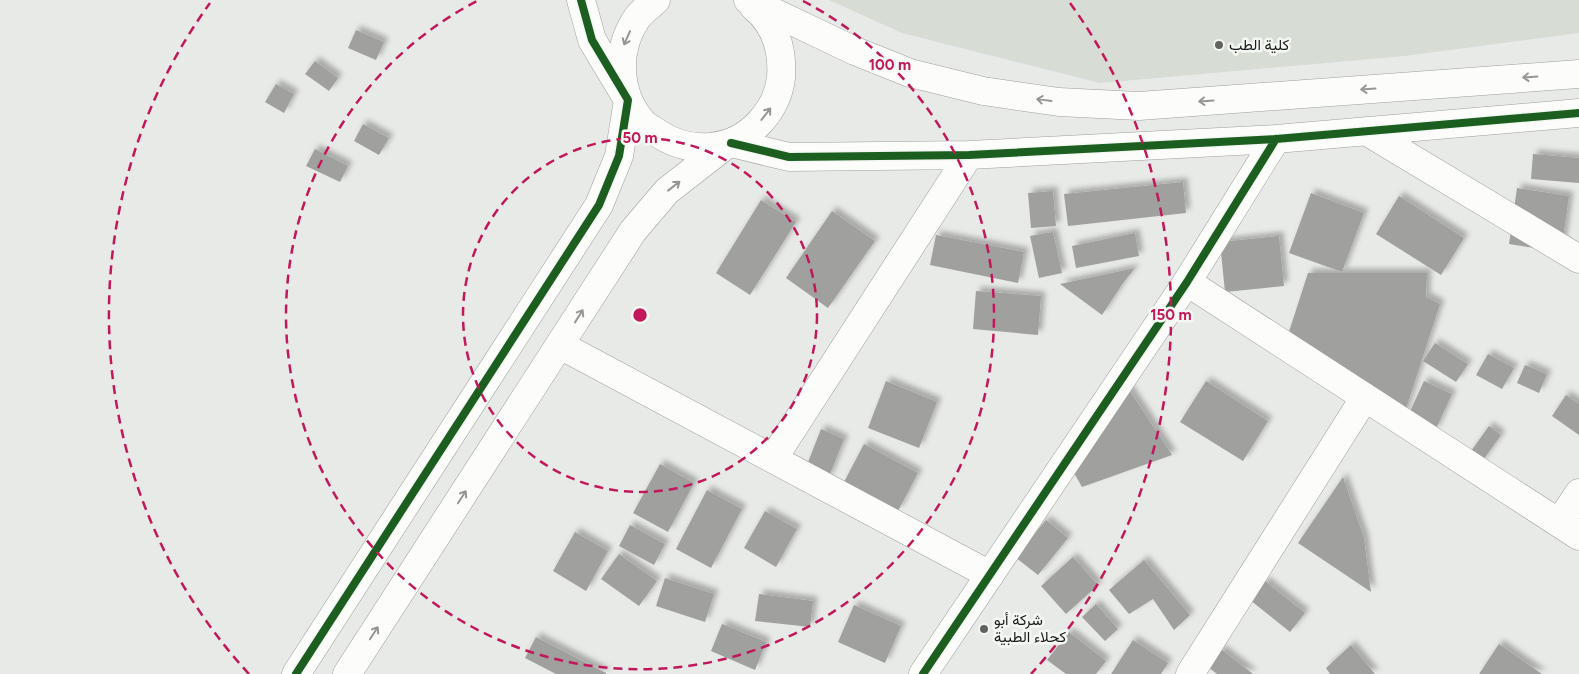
<svg xmlns="http://www.w3.org/2000/svg" width="1579" height="674" viewBox="0 0 1579 674" font-family="Figtree,Vazirmatn,sans-serif">
<style>
.built{fill:#d7dcd5}
.building{fill:#a0a09f;filter:url(#shadow)}
.lines{fill:none;stroke-linecap:round;stroke-linejoin:round}
.minor-casing{stroke:#9d9f9c;stroke-width:29}
.minor{stroke:#fcfcfb;stroke-width:28}
.cycleway-casing{stroke:#f4f8f3;stroke-width:11}
.cycleway{stroke:#1b5e20;stroke-width:8}
.oneway{stroke:#969695}
.ring{fill:none;stroke:#c2185b;stroke-width:2.5;stroke-dasharray:9 6}
.poi-dot{fill:#616361;stroke:#f4f8f3;stroke-width:2}
.labels{text-anchor:middle;dominant-baseline:central;stroke-width:5;stroke-linejoin:round;paint-order:stroke}
.poi-label{font-size:15px;fill:#191a19;stroke:#f4f8f3;text-anchor:start}
.centre{fill:#c2185b;stroke:#f4f8f3;stroke-width:2.5}
.ring-label{font-size:15px;text-anchor:middle;font-weight:bold;fill:#c2185b;stroke:#f4f8f3;stroke-width:5;stroke-linejoin:round;paint-order:stroke}
</style>
<defs>
<filter id="shadow"><feDropShadow dx="4.5" dy="-4.5" stdDeviation="2.5" flood-color="#0004"/></filter>
</defs>
<rect width="100%" height="100%" fill="#e8eae7"/>
<path class="built" d="M829,0H1579V33L1404,56L1100,83L902,33Z"/>
<path class="building" d="M356,30L384,42L376,60L348,48Z
M315,61L338,78L329,91L305,74Z
M276,84L294,94L284,113L265,102Z
M363,124L389,138L379,155L354,141Z
M315,149L348,166L340,182L306,166Z
M1533,154L1579,158V183L1531,179Z
M1183,182L1186,213L1068,226L1064,194Z
M1517,188L1569,196L1561,252L1509,244Z
M1053,191L1056,226L1031,228L1028,193Z
M1311,193L1364,213L1342,272L1289,253Z
M1399,196L1464,238L1441,275L1376,234Z
M761,200L796,222L750,295L716,273Z
M832,211L875,241L828,308L786,278Z
M1053,232L1062,273L1039,278L1030,236Z
M1135,233L1139,256L1076,268L1072,246Z
M936,235L1024,252L1018,283L930,265Z
M1279,236L1284,286L1225,292L1220,242Z
M1135,268L1123,283L1102,315L1060,284Z
M1308,273H1427L1426,297L1440,304L1404,415L1286,341Z
M976,291L1041,296L1038,335L973,329Z
M1435,343L1468,364L1456,382L1423,361Z
M1488,354L1514,368L1502,389L1476,375Z
M1525,365L1547,374L1539,393L1517,383Z
M886,381L937,402L919,448L868,428Z
M1206,381L1268,421L1243,461L1180,422Z
M1424,381L1452,394L1435,431L1407,418Z
M1128,388L1172,455L1082,487L1074,473Z
M1566,395L1579,404V435L1552,416Z
M1489,426L1501,435L1481,463L1469,454Z
M821,429L844,439L828,479L805,470Z
M864,444L918,473L898,511L844,482Z
M660,464L694,483L668,532L633,513Z
M1343,477L1364,538L1371,592L1298,543Z
M707,490L742,509L711,568L676,549Z
M765,511L797,529L776,567L744,548Z
M1046,520L1068,538L1038,575L1015,557Z
M630,525L665,544L654,565L619,546Z
M575,532L608,551L586,591L553,571Z
M619,554L657,581L639,606L601,579Z
M1073,557L1098,585L1066,614L1041,586Z
M1144,560L1190,615L1174,630L1153,599L1129,614L1109,590Z
M665,578L714,594L705,622L656,606Z
M1265,581L1305,613L1290,632L1250,600Z
M759,594L813,601L810,627L755,621Z
M1096,604L1118,629L1105,641L1082,617Z
M854,605L901,626L885,663L838,642Z
M722,624L766,642L755,670L711,651Z
M1069,632L1106,661L1096,674H1066L1047,660Z
M536,637L606,673V674H556L525,658Z
M1133,640L1168,663L1161,674H1111Z
M1499,644L1542,674H1479Z
M1351,645L1375,674H1330L1326,668Z
M1221,649L1253,674H1217L1208,667Z"/>
<g class="lines">
<defs>
<path id="minor" d="M656,0C650,6 642,11 637,18C615,50 617,95 644,124C647,127 653,130 656,132C689,155 733,152 760,122C771,110 779,95 781,78C783,50 776,25 754,7
M748,0L855,51L910,73L983,91L1059,102L1139,106L1579,74
M1366,131L1579,259
M731,143L789,157L969,155L1276,139L1579,113
M1187,282L1579,536
M560,345L990,575
M773,459L969,155
M1559,523L1579,493
M296,674L599,205L619,156L628,100L592,40L581,0
M347,674L633,231L667,191L726,145
M923,674L1187,282L1276,139
M1190,674L1365,397"/>
</defs>
<use href="#minor" class="minor-casing"/>
<use href="#minor" class="minor"/>
<defs>
<path id="cycleway" d="M731,143L789,157L969,155L1276,139L1579,113
M296,674L599,205L619,156L628,100L592,40L581,0
M923,674L1187,282L1276,139"/>
</defs>
<use href="#cycleway" class="cycleway-casing"/>
<use href="#cycleway" class="cycleway"/>
</g>
<defs><path id="oneway-shaft" d="M-6 0H5M1.5-3L5.5 0L1.5 3" fill="none" stroke-width="1.6" stroke-linecap="round" stroke-linejoin="round" transform="scale(1.25)"/></defs>
<g class="oneway">
<use href="#oneway-shaft" transform="translate(627 38) rotate(114)"/>
<use href="#oneway-shaft" transform="translate(1530 77) rotate(176)"/>
<use href="#oneway-shaft" transform="translate(1368 89) rotate(176)"/>
<use href="#oneway-shaft" transform="translate(1044 100) rotate(-172)"/>
<use href="#oneway-shaft" transform="translate(1206 101) rotate(176)"/>
<use href="#oneway-shaft" transform="translate(766 114) rotate(-52)"/>
<use href="#oneway-shaft" transform="translate(674 186) rotate(-38)"/>
<use href="#oneway-shaft" transform="translate(579 316) rotate(-58)"/>
<use href="#oneway-shaft" transform="translate(462 497) rotate(-57)"/>
<use href="#oneway-shaft" transform="translate(374 633) rotate(-57)"/>
</g>
<g class="ring">
<circle cx="640" cy="315" r="177"/>
<path d="M803 1A354 354 0 1 1 477 1"/>
<path d="M249 674A531 531 0 0 1 210 3M1070 3A531 531 0 0 1 1031 674"/>
</g>
<g class="poi-dot">
<circle cx="1219" cy="45" r="5"/>
<circle cx="984" cy="629" r="5"/>
</g>
<g class="labels">
<g class="poi-label">
<text x="1229" y="45">كلية الطب</text>
<text x="994" y="620">شركة أبو<tspan x="994" dy="17">كحلاء الطبية</tspan></text>
</g>
</g>
<circle cx="640" cy="315" r="8" class="centre"/>
<g class="ring-label">
<text x="890" y="70">100 m</text>
<text x="640" y="143">50 m</text>
<text x="1171" y="320">150 m</text>
</g>
</svg>
